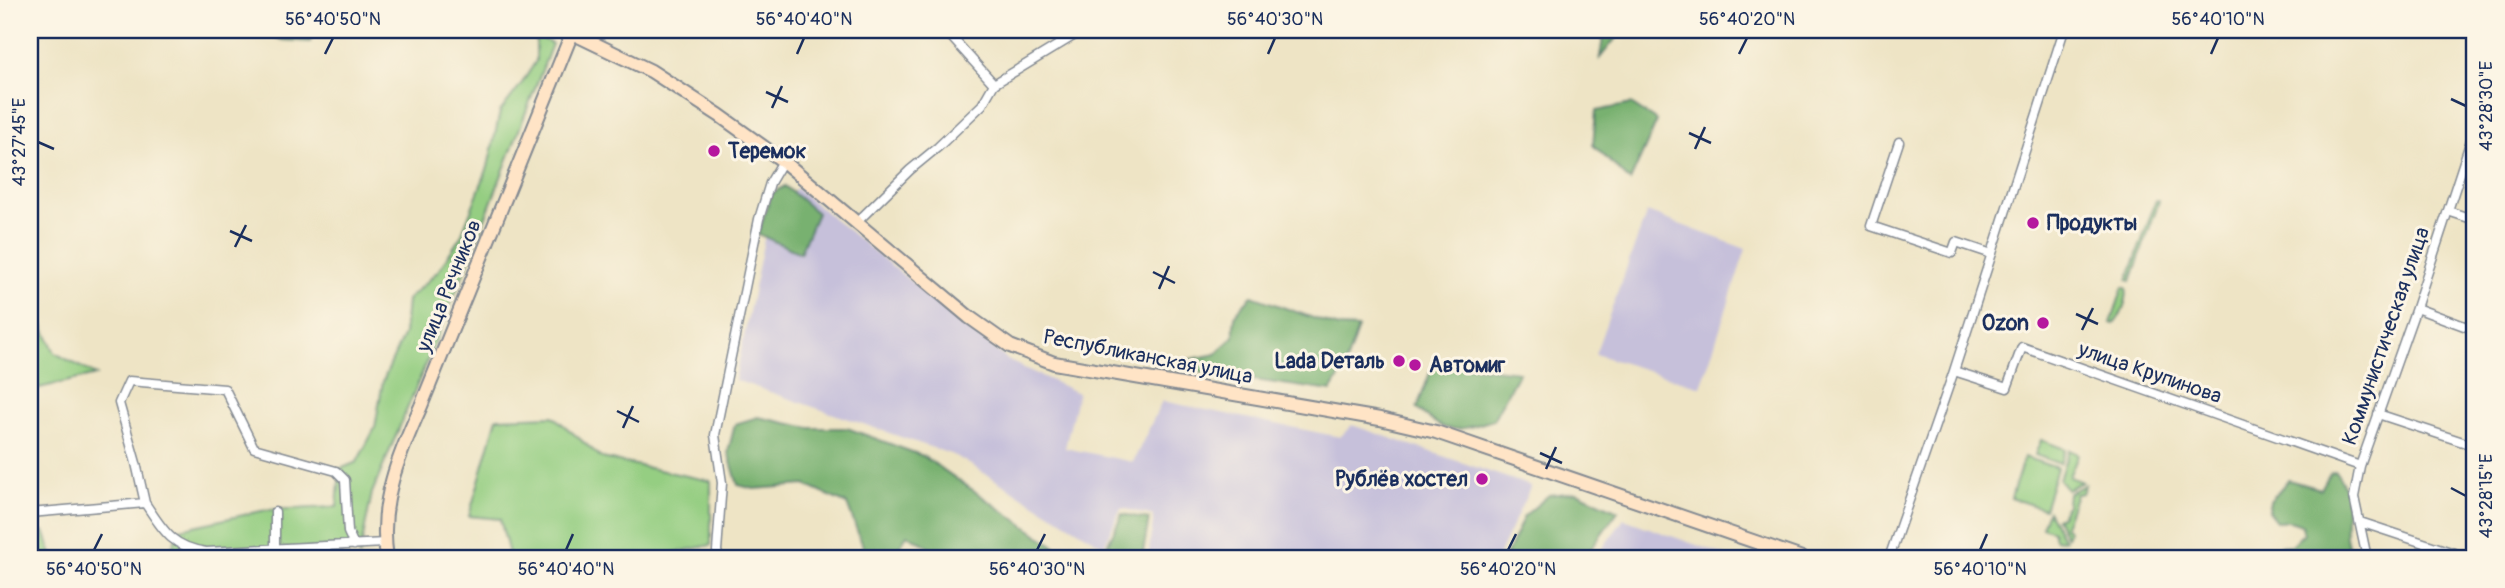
<svg xmlns="http://www.w3.org/2000/svg" width="2505" height="588" viewBox="0 0 2505 588" font-family="Pangolin,sans-serif">
<style>
.industrial{fill:#c6c0da}
.green{fill:#95ce82;stroke:#587e70;stroke-width:2}
.forest{fill:#78b170;stroke:#4a7067;stroke-width:2}
.lines{fill:none;stroke-linecap:round;stroke-linejoin:round}
.street-casing{stroke:#848a92;stroke-width:11}
.secondary-casing{stroke:#848a92;stroke-width:16}
.street{stroke:#fff;stroke-width:8}
.secondary{stroke:#ffe4c6;stroke-width:12}
.ticks{fill:none;stroke:#1b2f5e;stroke-width:2.5}
.poi-dot{fill:#b5179e;stroke:#fcf5e5;stroke-width:2.5}
.labels{text-anchor:middle;dominant-baseline:central;stroke-width:6;stroke-linejoin:round;paint-order:stroke}
.poi-label{font-size:21px;font-weight:bold;fill:#1b2f5e;stroke:#fcf5e5;text-anchor:start}
.street-label{font-size:21px;fill:#1b2f5e;stroke:#fcf5e5}
.neatline{fill:none;stroke:#1b2f5e;stroke-width:2.5}
.ticks-label{font-size:18px;text-anchor:middle;fill:#1b2f5e}
</style>
<rect width="100%" height="100%" fill="#fcf5e5"/>
<filter id="ink" filterUnits="userSpaceOnUse"><feTurbulence type="fractalNoise" baseFrequency=".0143" numOctaves="2"/><feDisplacementMap in="SourceGraphic" scale="14" xChannelSelector="R" yChannelSelector="G"/><feConvolveMatrix kernelMatrix="1 2 1 2 8 2 1 2 1" color-interpolation-filters="sRGB"/></filter>
<filter id="wash" filterUnits="userSpaceOnUse"><feTurbulence type="fractalNoise" baseFrequency=".00686" numOctaves="4" result="noise"/><feDisplacementMap in="SourceGraphic" scale="28" xChannelSelector="R" yChannelSelector="G"/><feGaussianBlur stdDeviation="1.57" result="paint"/><feColorMatrix in="noise" values="0 0 0 0 0 0 0 0 0 0 0 0 0 0 0 0 0 1.4 0 .05"/><feComposite in="paint" operator="in"/></filter>
<g filter="url(#wash)">
<rect width="100%" height="100%" fill="#eee4c5"/>
<path class="industrial" d="M796,188L1009,361L1078,393L1065,448L1133,462L1162,401L1340,437L1352,425L1531,486L1497,558H1148L1154,516L1121,508L1104,546L956,456L735,380L766,230Z
M1647,212L1746,249L1701,387L1595,354Z
M1624,519L1733,558H1595Z"/>
<path class="green" d="M536,35L552,44L468,263L372,493L359,558V548L222,551L216,558H167L180,529L266,510L337,507L340,469L357,462L375,428L383,381L404,334L407,300L438,271L461,236L488,167L500,112L522,83L536,61Z
M2156,200L2159,201L2131,281L2128,280Z
M2123,287L2126,288C2129,298 2121,316 2114,324L2111,323Z
M30,297L55,353L96,375L30,390Z
M553,416L602,458L711,481V545L648,558H510L500,519L469,516L497,418Z
M2041,440L2065,449L2060,464L2035,455Z
M2069,450L2078,454L2069,477L2082,482L2067,489L2059,479Z
M2024,457L2057,468L2044,509L2011,498Z
M2085,485L2082,493L2076,494L2064,526L2069,530L2066,537L2056,518L2061,516L2067,505L2068,493Z
M2048,511L2064,540L2055,539L2053,531L2042,527Z
M44,531L53,558H30V533Z"/>
<path class="forest" d="M258,30H314L310,42L282,40Z
M1604,30H1616V38L1600,58Z
M1631,104L1657,121L1630,181L1593,145L1596,111Z
M785,186L817,213L800,253L758,234L772,193Z
M1252,296L1338,327L1358,328L1343,371L1331,391L1157,366L1216,354L1234,336C1233,313 1236,311 1252,296Z
M1434,362L1519,372L1493,420C1456,431 1447,437 1417,408Z
M758,417L810,428H847L923,456L1053,545L1067,558H944L923,543L907,535L892,558H874L864,549L847,504L805,485L754,489L738,485L728,452L735,424Z
M2335,471C2353,494 2344,509 2346,536C2347,543 2350,551 2351,558H2270L2279,546L2292,545L2304,533L2303,526C2294,521 2286,520 2276,521L2268,511L2270,501L2288,480L2321,489L2330,473Z
M1577,492L1618,511L1584,558H1505L1524,516L1549,495Z
M1122,514L1149,519L1142,558H1101Z"/>
</g>
<g filter="url(#ink)">
<g class="lines">
<defs>
<path id="street" d="M945,30L994,84
M1899,142L1871,226L1952,253L1956,242L1992,254
M2448,211L2475,220
M857,222L910,170L938,147L982,105L994,84L1083,30
M2416,308L2475,330
M1954,371L2007,388L2022,347L2360,466
M2378,414L2475,446
M145,503L136,463L119,403L129,381L225,389L254,448L336,471L345,480L348,532L354,545
M30,513L145,503C163,530 171,547 206,552L385,543
M2360,522L2469,558
M275,549V512
M719,558L717,551L722,483L715,435L759,219L770,183L783,161
M1889,558L1954,371L2064,30
M2367,558L2354,497L2360,466L2416,308L2475,128"/>
<path id="secondary" d="M566,30L651,71L719,115L783,161L969,317L1010,346L1054,363L1380,419L1436,432L1802,558
M387,558C378,503 399,455 421,406L572,33"/>
</defs>
<use href="#street" class="street-casing"/>
<use href="#secondary" class="secondary-casing"/>
<use href="#street" class="street"/>
<use href="#secondary" class="secondary"/>
</g>
</g>
<path class="ticks" d="M325,54L333,38M797,54L804,38M1268,54L1275,38M1739,54L1747,38M2211,54L2218,38M766,92L788,102M2451,99L2466,106M772,108L782,86M1689,133L1711,143M38,142L54,149M1695,149L1705,127M230,231L252,241M235,247L246,225M1153,272L1175,283M1159,289L1169,266M2076,314L2098,324M2082,330L2093,308M617,411L639,422M623,428L633,406M1540,453L1562,463M1546,469L1556,447M2451,488L2466,496M94,550L102,534M566,550L573,534M1037,550L1045,534M1508,550L1516,534M1980,550L1987,534"/>
<g class="poi-dot">
<circle cx="714" cy="151" r="7"/>
<circle cx="2033" cy="223" r="7"/>
<circle cx="2043" cy="323" r="7"/>
<circle cx="1399" cy="361" r="7"/>
<circle cx="1415" cy="365" r="7"/>
<circle cx="1482" cy="479" r="7"/>
</g>
<g class="labels">
<g class="poi-label">
<text x="728" y="151">Теремок</text>
<text x="2047" y="223">Продукты</text>
<text x="2029" y="323" text-anchor="end">Ozon</text>
<text x="1385" y="361" text-anchor="end">Lada Dеталь</text>
<text x="1429" y="365">Автомиг</text>
<text x="1468" y="479" text-anchor="end">Рублёв хостел</text>
</g>
<g class="street-label">
<text transform="translate(449 286) rotate(-68)">улица Речников</text>
<text transform="translate(2386 336) rotate(-71)">Коммунистическая улица</text>
<text transform="translate(1148 357) rotate(11)">Республиканская улица</text>
<text transform="translate(2150 373) rotate(19)">улица Крупинова</text>
</g>
</g>
<rect width="2505" height="588" fill="none" stroke="#fcf5e5" stroke-width="77"/>
<rect x="38" y="38" width="2428" height="512" class="neatline"/>
<g class="ticks-label">
<text x="333" y="25">56°40'50"N</text>
<text x="804" y="25">56°40'40"N</text>
<text x="1275" y="25">56°40'30"N</text>
<text x="1747" y="25">56°40'20"N</text>
<text x="2218" y="25">56°40'10"N</text>
<text transform="translate(2486 106) rotate(-90)" y="6">43°28'30"E</text>
<text transform="translate(19 142) rotate(-90)" y="6">43°27'45"E</text>
<text transform="translate(2486 496) rotate(-90)" y="6">43°28'15"E</text>
<text x="94" y="575">56°40'50"N</text>
<text x="566" y="575">56°40'40"N</text>
<text x="1037" y="575">56°40'30"N</text>
<text x="1508" y="575">56°40'20"N</text>
<text x="1980" y="575">56°40'10"N</text>
</g>
</svg>
